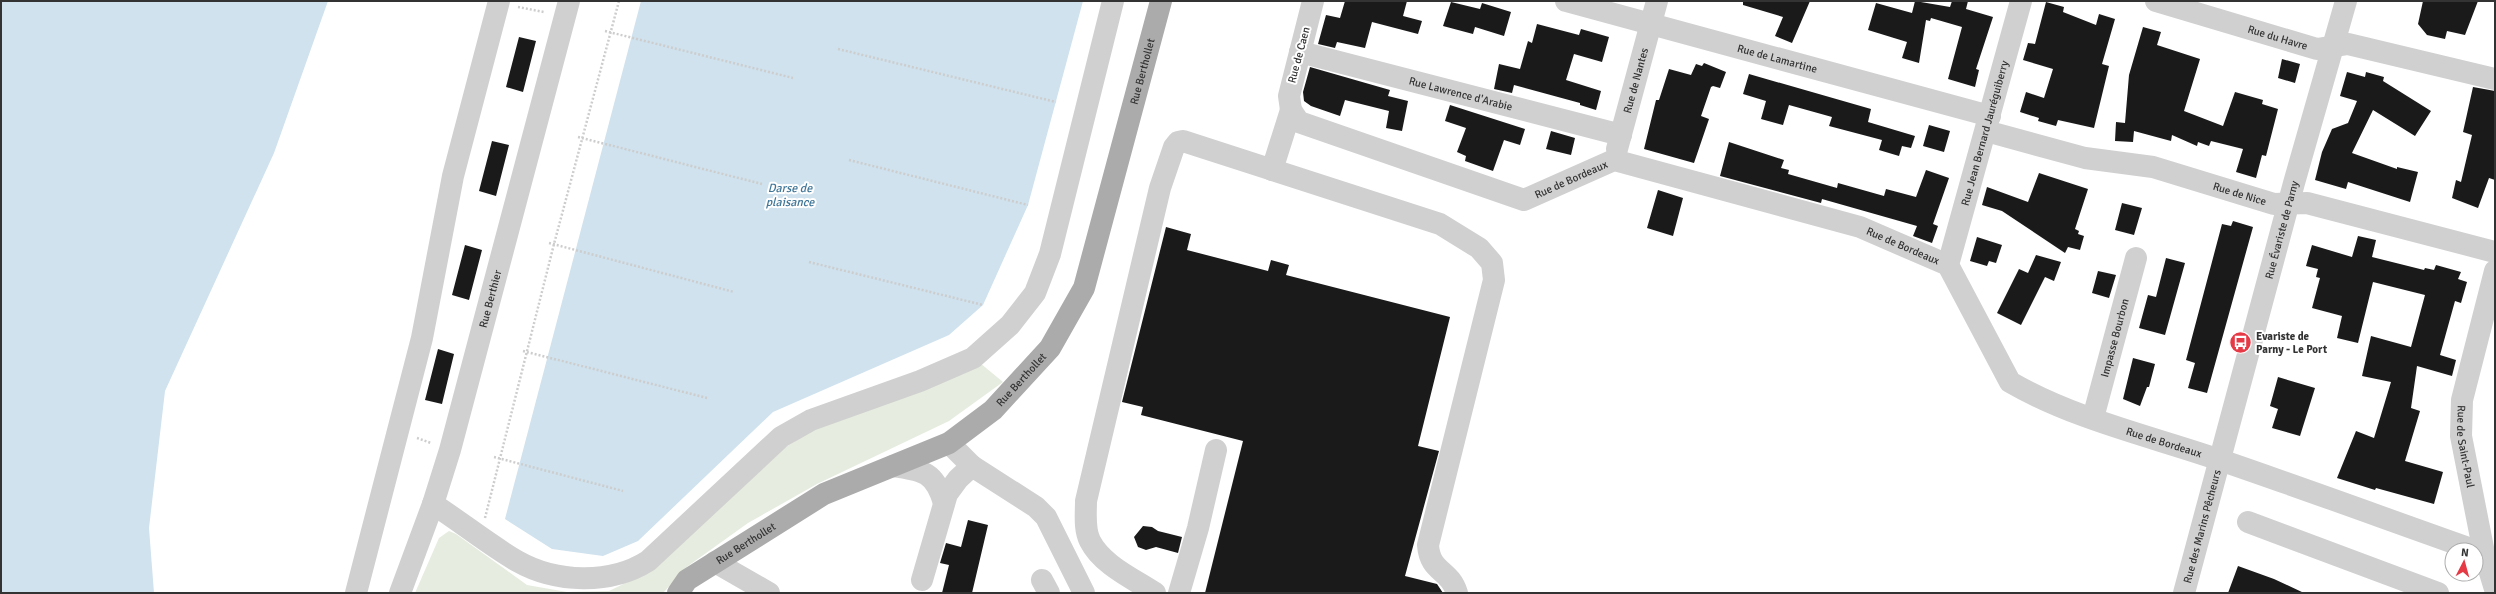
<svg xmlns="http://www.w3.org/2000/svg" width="2496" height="594" viewBox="0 0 2496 594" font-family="Signika,sans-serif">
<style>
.green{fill:#e6ecdf}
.water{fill:#cfe2ee}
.building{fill:#1a1a1a}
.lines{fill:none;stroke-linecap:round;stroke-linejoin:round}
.path{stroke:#cdcdcd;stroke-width:2.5;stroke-dasharray:2 2;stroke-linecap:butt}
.minor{stroke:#d0d0d0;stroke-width:22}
.major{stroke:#ababab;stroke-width:22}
.labels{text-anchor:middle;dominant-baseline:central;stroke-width:4;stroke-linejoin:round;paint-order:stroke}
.street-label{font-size:11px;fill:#333;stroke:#fff}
.poi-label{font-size:11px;font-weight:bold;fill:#333;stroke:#fff;text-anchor:start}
.water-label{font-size:12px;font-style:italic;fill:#3f7597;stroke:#fff}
</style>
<rect width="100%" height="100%" fill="#fff"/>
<path class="green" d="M980,363L1003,382L949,421L817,484L748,523L688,566L663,593H415L439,538L449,531L456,534L527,585L567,592L609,591L652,570L786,447L813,430Z"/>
<path class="water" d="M1,1H328L274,153L165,391L149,528L154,593H1Z
M641,1H1083L1028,205L983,305L949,335L773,412L638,541L603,556L552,549L505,519Z"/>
<path class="building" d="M1345,1H1407L1403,16L1422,21L1418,34L1372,22L1365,48L1337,42L1335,48L1318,44L1326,15L1340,18Z
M1743,1H1810L1792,43L1775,36L1783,17L1743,5Z
M1915,1L1950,7L1952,1H1968L1966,9L1993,17L1976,69L1979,70L1975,87L1948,79L1962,27L1931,18L1930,21L1926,20L1919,63L1902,58L1907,42L1868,30L1876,3L1912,13Z
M2423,1H2478L2465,35L2447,31L2445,39L2427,35L2418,24Z
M1451,2L1480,9L1482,3L1511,12L1504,36L1475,27L1473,34L1443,26Z
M2046,2L2064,7L2063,12L2096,25L2099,14L2115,19L2102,64L2109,66L2094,128L2058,120L2056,126L2038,121L2039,118L2020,112L2026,92L2044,98L2053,69L2023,60L2028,43L2035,44Z
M1537,24L1579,35L1581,29L1609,37L1602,62L1574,54L1566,80L1601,91L1596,110L1580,105V103L1514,85L1512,93L1494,89L1499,64L1520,69L1528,41L1532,43Z
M2143,27L2161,32L2157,45L2200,59L2184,111L2223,126L2235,92L2263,100L2262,104L2278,109L2266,156L2262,155L2256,178L2236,172L2243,149L2211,141L2209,146L2198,142L2197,146L2172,135L2171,141L2134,131L2133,142L2115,141L2116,122L2125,123L2129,75Z
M519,37L536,41L523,92L506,87Z
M2282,59L2300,64L2295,83L2278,78Z
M1704,63L1726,72L1720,88L1713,86L1711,87L1701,116L1709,119L1694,163L1644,149L1656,100H1659L1669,69L1691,75L1696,64L1702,66Z
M1310,67L1390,90L1388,96L1408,101L1402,131L1386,128L1389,111L1345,100L1340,116L1311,106L1304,101L1303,92Z
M2347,72L2365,77L2366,72L2384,77L2383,81L2431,111L2415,136L2373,110L2352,153L2397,169V167L2418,172L2410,202L2348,182L2346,189L2315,180L2322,152L2332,129L2348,123L2357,101L2340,96Z
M1749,74L1871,109L1868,122L1915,136L1911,148L1902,146L1899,156L1879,150L1882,140L1829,126L1832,117L1789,105L1783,125L1761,119L1766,101L1743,94Z
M2473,87L2495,91V180L2489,178L2478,208L2452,198L2456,180L2461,182L2472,135L2463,132Z
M1450,105L1525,129L1520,145L1504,140L1493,171L1465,161L1466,156L1457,152L1466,128L1445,121Z
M1929,125L1950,131L1944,152L1923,146Z
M1551,131L1575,138L1571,155L1546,149Z
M492,141L509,145L496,196L479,191Z
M1729,142L1784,160L1781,168L1789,170L1788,174L1837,188L1838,183L1884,196L1886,189L1916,197L1926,170L1949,178L1933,224L1938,226L1932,243L1913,236L1917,226L1822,199L1821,203L1720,176Z
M2039,173L2088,189L2075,229L2079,231L2078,234L2084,236L2080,250L2068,247L2065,253L2002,211L1982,205L1987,187L2028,202Z
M1658,190L1683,198L1673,236L1647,228Z
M2122,203L2142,208L2134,235L2115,230Z
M2233,221L2253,227L2207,393L2188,388L2195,363L2186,360L2222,224L2231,226Z
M1166,227L1191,234L1187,250L1268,271L1271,260L1289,265L1286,275L1450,317L1418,446L1439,451L1405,576L1437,584L1443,593H1205L1243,441L1141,415L1143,407L1122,402Z
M2358,236L2376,240L2372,257L2424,270L2425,268L2434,270L2436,265L2461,272L2458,279L2467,282L2461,303L2455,301L2440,355L2456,360L2452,376L2417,366L2411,408L2420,411L2405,461L2443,472L2434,504L2376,488L2375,490L2337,478L2356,431L2374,438L2391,382L2362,376L2371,336L2411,347L2425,295L2373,282L2358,343L2337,338L2342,316L2312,308L2320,278L2316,277L2318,269L2306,266L2312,245L2352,257Z
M1977,237L2002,245L1996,263L1989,261L1987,266L1970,261Z
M465,245L482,250L469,300L452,295Z
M2036,255L2061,262L2054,281L2045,277L2021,325L1997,313L2019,269L2028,273Z
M2166,258L2185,263L2165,335L2139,328L2148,295L2156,297Z
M2098,271L2116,275L2109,298L2092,293Z
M438,349L454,354L442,404L425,400Z
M2133,358L2155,364L2149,387H2147L2140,406L2123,399Z
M2278,377L2315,388L2300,436L2272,428L2278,409L2270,406Z
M968,520L988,525L972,593H942L949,565L940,563L946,543L961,547Z
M1143,526L1152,527L1158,531L1182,537L1178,553L1156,547L1146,550L1138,547L1134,537Z
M2238,566L2274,579L2304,593H2228Z"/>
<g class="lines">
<path class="path" d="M518,7L544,12
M605,31L793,78
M838,49L1056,102
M578,137L762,184
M849,160L1028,205
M549,243L734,292
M809,262L983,305
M523,351L707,398
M417,438L431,443
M494,457L623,491
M485,518L554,244L619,1"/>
<g class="minor">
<path id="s1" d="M1313,1L1289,96L1291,110L1299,122L1524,200L1614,160L1860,227L1948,265L2010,382C2074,419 2150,436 2220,460C2305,489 2389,520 2474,550"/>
<path id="s2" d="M1566,1L1990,116"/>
<path id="s3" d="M2156,1L2317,49L2348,44L2495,79"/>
<path id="s4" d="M1300,52L1621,135"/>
<path id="s5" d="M1986,131L2085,158L2153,167L2274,204L2307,203L2495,252"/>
<path id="s6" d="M1617,149L1657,1"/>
<path d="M1272,170L1291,110"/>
<path id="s7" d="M1948,265L2021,1"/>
<path id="s8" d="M2495,271L2462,400L2461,436L2484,553L2495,589"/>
<path id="s9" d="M2093,418L2136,258"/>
<path d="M949,443L972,466L1036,507L1046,517L1084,593"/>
<path d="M893,466C923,470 935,472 944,503"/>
<path d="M433,504C461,522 488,544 517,561C556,583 610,585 648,561L781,437L811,420L920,381L973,358L1010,325L1035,293L1050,254L1113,1"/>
<path d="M2248,522L2438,593"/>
<path d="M715,562L769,593"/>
<path d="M922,580L947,494L958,479L972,466"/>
<path d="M1042,580L1049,593"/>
<path d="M356,593L422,338L453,176L499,1"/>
<path id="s10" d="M400,593L433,504L450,450L569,1"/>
<path d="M1155,593C1134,579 1102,565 1090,541C1084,529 1086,514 1086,501L1160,188L1174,147L1178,142L1183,141L1440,224L1479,248L1492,263L1494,280L1428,545C1430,573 1449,568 1457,593"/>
<path d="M1179,593L1198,528L1216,450"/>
<path id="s11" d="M2184,593L2294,183L2346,1"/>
</g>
<path class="major" id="s12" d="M678,593L687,580L824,494L949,443L993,410L1050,348L1084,288L1161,1"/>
</g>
<defs>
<symbol id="bus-disc" viewBox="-11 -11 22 22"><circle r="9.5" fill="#e63946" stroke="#fff"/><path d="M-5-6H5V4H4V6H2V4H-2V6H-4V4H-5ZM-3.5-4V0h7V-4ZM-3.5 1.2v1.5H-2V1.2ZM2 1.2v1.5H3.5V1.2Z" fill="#fff"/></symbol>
</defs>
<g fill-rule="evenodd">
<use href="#bus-disc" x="2228" y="330" width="25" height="25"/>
</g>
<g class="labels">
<g class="street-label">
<text stroke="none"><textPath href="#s3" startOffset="127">Rue du Havre</textPath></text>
<text transform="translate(1299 55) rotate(-75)">Rue de Caen</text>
<text stroke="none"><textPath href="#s2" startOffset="219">Rue de Lamartine</textPath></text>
<text stroke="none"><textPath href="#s12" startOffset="745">Rue Berthollet</textPath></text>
<text stroke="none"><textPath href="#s6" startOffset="71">Rue de Nantes</textPath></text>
<text stroke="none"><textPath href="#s4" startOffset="166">Rue Lawrence d'Arabie</textPath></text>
<text stroke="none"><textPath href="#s7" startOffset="137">Rue Jean Bernard Jauréguiberry</textPath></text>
<text stroke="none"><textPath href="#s1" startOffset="416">Rue de Bordeaux</textPath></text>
<text stroke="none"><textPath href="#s5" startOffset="262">Rue de Nice</textPath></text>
<text stroke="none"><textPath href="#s11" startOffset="376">Rue Évariste de Parny</textPath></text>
<text stroke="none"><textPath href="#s1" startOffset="765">Rue de Bordeaux</textPath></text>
<text stroke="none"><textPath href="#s10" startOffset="308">Rue Berthier</textPath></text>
<text stroke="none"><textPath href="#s9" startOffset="83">Impasse Bourbon</textPath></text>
<text stroke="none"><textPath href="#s12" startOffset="409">Rue Berthollet</textPath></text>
<text stroke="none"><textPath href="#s1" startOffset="1112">Rue de Bordeaux</textPath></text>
<text stroke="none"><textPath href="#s8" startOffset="180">Rue de Saint-Paul</textPath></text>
<text stroke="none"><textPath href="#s11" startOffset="69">Rue des Marins Pêcheurs</textPath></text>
<text stroke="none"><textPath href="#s12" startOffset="85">Rue Berthollet</textPath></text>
</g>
<g class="poi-label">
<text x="2256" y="336">Evariste de<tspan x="2256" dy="13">Parny - Le Port</tspan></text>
</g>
<g class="water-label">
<text x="790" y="188">Darse de<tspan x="790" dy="14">plaisance</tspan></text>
</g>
</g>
<rect width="2496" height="594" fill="none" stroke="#333333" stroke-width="4"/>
<g transform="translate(2464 562) rotate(6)"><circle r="19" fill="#ffffff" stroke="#adadad"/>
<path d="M0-3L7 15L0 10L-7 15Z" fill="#e63946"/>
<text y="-6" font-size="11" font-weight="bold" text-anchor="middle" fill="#333333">N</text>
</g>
</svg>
